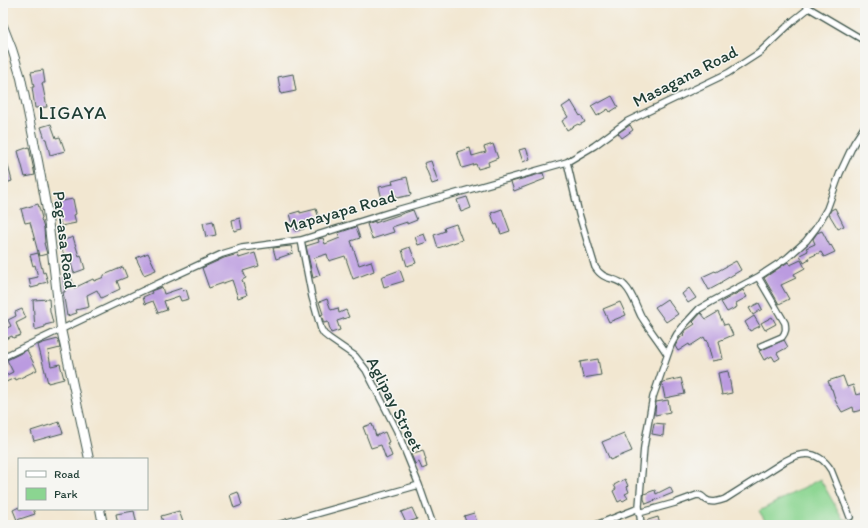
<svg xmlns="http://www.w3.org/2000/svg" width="868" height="528" viewBox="0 0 868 528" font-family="Itim,sans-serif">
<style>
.green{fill:#8bd591;stroke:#558962}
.building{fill:#bb9be0}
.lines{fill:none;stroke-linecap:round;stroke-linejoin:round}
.street-casing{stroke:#3f564c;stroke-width:8}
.secondary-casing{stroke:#3f564c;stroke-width:10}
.street{stroke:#fff;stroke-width:5.5}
.secondary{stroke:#fff;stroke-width:8}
.labels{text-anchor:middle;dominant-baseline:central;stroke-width:3;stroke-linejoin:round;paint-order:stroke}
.street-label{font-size:17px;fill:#1f3d34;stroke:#f6f6f2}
.quarter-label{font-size:19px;letter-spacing:1px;fill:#1f3d34;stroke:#f6f6f2}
</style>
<rect width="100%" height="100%" fill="#f6f6f2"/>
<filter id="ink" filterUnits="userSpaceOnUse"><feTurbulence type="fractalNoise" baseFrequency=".025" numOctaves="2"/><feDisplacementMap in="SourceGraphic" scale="8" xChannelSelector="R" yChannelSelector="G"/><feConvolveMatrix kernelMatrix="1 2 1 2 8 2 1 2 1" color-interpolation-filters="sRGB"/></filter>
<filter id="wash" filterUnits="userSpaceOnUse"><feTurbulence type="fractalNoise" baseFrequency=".012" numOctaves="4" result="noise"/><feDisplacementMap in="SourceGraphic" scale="16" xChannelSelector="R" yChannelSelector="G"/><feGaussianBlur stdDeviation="0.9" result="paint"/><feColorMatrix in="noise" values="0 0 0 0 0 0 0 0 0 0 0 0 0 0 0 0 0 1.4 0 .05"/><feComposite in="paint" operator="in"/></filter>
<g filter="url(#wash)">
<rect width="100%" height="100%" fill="#f2e7d1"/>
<path class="green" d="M820,479L843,519L849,520L855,525H768L759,511Z"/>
<g id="blocks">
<path class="building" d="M43,70L45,83H42L47,107L35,108L32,87H34L31,72Z
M293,74L296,91L281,94L278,77Z
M612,96L618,107L610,112L608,109L597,116L591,106L598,102L599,103Z
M571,101L580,116L581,115L585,122L579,125L578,124L567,130L562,121L568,117L562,107Z
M51,124L56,138L60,137L65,151L50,155L46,139H45L41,127Z
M630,125L633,130L622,138L618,133Z
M493,144L498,158L488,162L489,166L478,169L476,164L462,168L457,152L470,148L472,156L486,152L484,147Z
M29,147L35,175L25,177L18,151Z
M526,148L530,159L523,162L519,150Z
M3,154H5L12,181L3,184Z
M431,161L438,182L432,184L424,163Z
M543,173L545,179L514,191L511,182Z
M407,177L411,195L397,198L396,195L382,199L379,187L393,184L392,181Z
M467,197L471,208L461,212L457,200Z
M73,199L76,214L74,215L76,223L61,226L56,202Z
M38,204L42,218L41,219L44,228L45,243H44L47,254L39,256L30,222L25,223L21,209Z
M835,208L844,226L838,229L829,214L831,210Z
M316,209L319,218L303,222L304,229L295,231L290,214L300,211V213Z
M502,209L510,231L501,234L497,224L495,225L491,213Z
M413,210L417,220L407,224V222L392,227L394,232L372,239L367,224L375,221V223Z
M240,218L242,229L234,231L232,220Z
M213,221L216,235L206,237L203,223Z
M456,224L462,240L438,248L434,235L445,231L444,228Z
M356,227L360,238L351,241L359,265L371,261L374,271L353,279L345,256L329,261L327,254L314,258L320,275L313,278L306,246L319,242L318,239L323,238L325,244L340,238L338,233Z
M822,231L830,246L831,245L835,252L824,257L821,252L808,258L809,260L804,263L800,255L808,251L806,248L815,244L813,239L817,233Z
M424,234L427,242L418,245L415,237Z
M73,237L79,256L81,255L85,269L74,273L68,254L64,255L59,242Z
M291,246L293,253L276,259L273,248Z
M410,247L416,263L407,266L402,250Z
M38,253L43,273L45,272L48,282L39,284V286L31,288L29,279L38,277L35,265L33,266L30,255Z
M148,253L156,270L144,275L136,258Z
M255,253L259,266L243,271L246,278L242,280L247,295L238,298L232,280L209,288L202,268L224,258L238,254L239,258Z
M801,260L805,268L794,274L796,278L781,285L789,299L779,304L764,278L788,262L790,265Z
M736,261L741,270L721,282L722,283L709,290L702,277L715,271L716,272Z
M123,267L127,277L117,281L120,289L101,298L97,290L87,295L89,307L76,310L77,313L67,316L63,292H65L63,277L71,276L74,288L93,279L94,281L104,277V275Z
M400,270L404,281L384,287L381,277Z
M162,287L164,294L182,288L183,291L186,289L189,299L181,301L179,296L164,301L167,310L158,313L153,301L145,304L143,297L152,293L151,291Z
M689,288L696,298L688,303L682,294Z
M743,290L747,297L736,303L737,307L727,312L721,302Z
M49,299L50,311L53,323L45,325V327L35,330L33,300Z
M327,299L331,310L338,308L339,313L346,310L349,317L337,321L340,330L331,333L328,322L324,323L321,315L323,314L319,302Z
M667,299L678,314L666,322L655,307Z
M620,302L626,315L609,322L603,309Z
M759,303L762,309L753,315L749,308Z
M22,309L26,318L16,323L21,335L13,338L12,336L3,340V330L11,326L8,320L16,316L15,312Z
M718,312L724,325L728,324L733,335L719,341L723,359L712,361L707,340L706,341L704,337L690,346L689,344L678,351L675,346L680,338L684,335L683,334L686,330L695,324L693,322L701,313L706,319Z
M754,316L760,326L750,331L745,322Z
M772,317L776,324L765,330L761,323Z
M58,339L60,348L48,351L51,366L60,364L64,379L48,383L38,345L43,343Z
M784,340L788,347L777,353L780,358L775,361L772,356L764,360L759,351Z
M27,350L37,370L16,380L15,378L6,382L3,377L13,372L7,360Z
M598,359L601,375L583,378L580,362Z
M728,371L732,393L722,395L718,373Z
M843,376L847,387L853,385L856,395L865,393V409L854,412L853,407L842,412L836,402L832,389H831L828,381Z
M681,378L685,394L665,398L662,384L663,382Z
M668,400L670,412L655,415V412L656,402Z
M59,422L63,433L34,441L31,431Z
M654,423L664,424L663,436L652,434Z
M372,424L376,436L385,432L389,442L387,443L392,456L386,459L381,445L371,448L363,427Z
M624,433L632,451L610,460L602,442Z
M423,450L426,460H425L427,467L422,469L419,462L415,464L411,454Z
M625,479L628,486L627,487L629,492L625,494L628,498L623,501L622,500L618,502L613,491L616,489L614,485Z
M670,487L673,493L646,504L644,499V494L655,490L656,494Z
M238,492L242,505L234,508L230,495Z
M19,507V509H33L35,514L17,520L13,510Z
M412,508L417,519L406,523L401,512Z
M134,511L137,525H118L116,514Z
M179,511L184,525H164L161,516Z
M474,513L477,523L472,525H467L464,516Z
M658,517L660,525H645V521Z"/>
</g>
</g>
<g filter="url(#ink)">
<use href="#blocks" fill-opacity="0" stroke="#3f564c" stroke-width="1"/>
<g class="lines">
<defs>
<path id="street" d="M804,3L809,8L865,41
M567,162L579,214L595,267C604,282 616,276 625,286C633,294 636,306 641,316C649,329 659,341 667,354
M301,240L312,297L321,329L324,334L329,338L355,356L366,370L397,431L419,485L433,525
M758,277L785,323C786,329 786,332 782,337L761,346
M3,357L142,291L222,254L242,248L301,240L397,210L567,162L594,146L628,121L728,73L759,53L794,20L809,8
M639,513L675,503L697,495C701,495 702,496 705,499C711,504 719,501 725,499L785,461C803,451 819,451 831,470C833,475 835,480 837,485C842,495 846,506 850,517
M277,525L419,485
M596,525L639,508
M641,525L639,506L644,447L653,397L671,345L677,334L686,323L699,309L711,302L758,277L787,258L806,241L816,228L827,209L840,173L854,143L865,126"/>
<path id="secondary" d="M3,26L12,49L21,78L38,161L47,210L61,329L89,459
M100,509L103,525"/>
</defs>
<use href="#street" class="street-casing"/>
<use href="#secondary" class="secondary-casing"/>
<use href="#street" class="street"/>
<use href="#secondary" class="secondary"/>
</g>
</g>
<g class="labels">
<g class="street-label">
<text transform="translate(685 76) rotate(-27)">Masagana Road</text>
<text transform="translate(340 211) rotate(-16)">Mapayapa Road</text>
<text transform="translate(65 240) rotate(83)">Pag-asa Road</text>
<text transform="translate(395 404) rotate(63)">Aglipay Street</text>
</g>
<g class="quarter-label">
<text x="73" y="112">LIGAYA</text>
</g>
</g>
<rect width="868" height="528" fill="none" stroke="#f6f6f2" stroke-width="16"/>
<rect x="18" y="458" width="130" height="52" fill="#f6f6f2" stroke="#a0aca6"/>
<rect x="26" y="471" width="20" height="6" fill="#ffffff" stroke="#a0aca6"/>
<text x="54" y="478" font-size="12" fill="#1f3d34">Road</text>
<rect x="26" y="488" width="20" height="12" fill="#8bd591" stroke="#a0aca6"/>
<text x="54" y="498" font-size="12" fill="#1f3d34">Park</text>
</svg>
